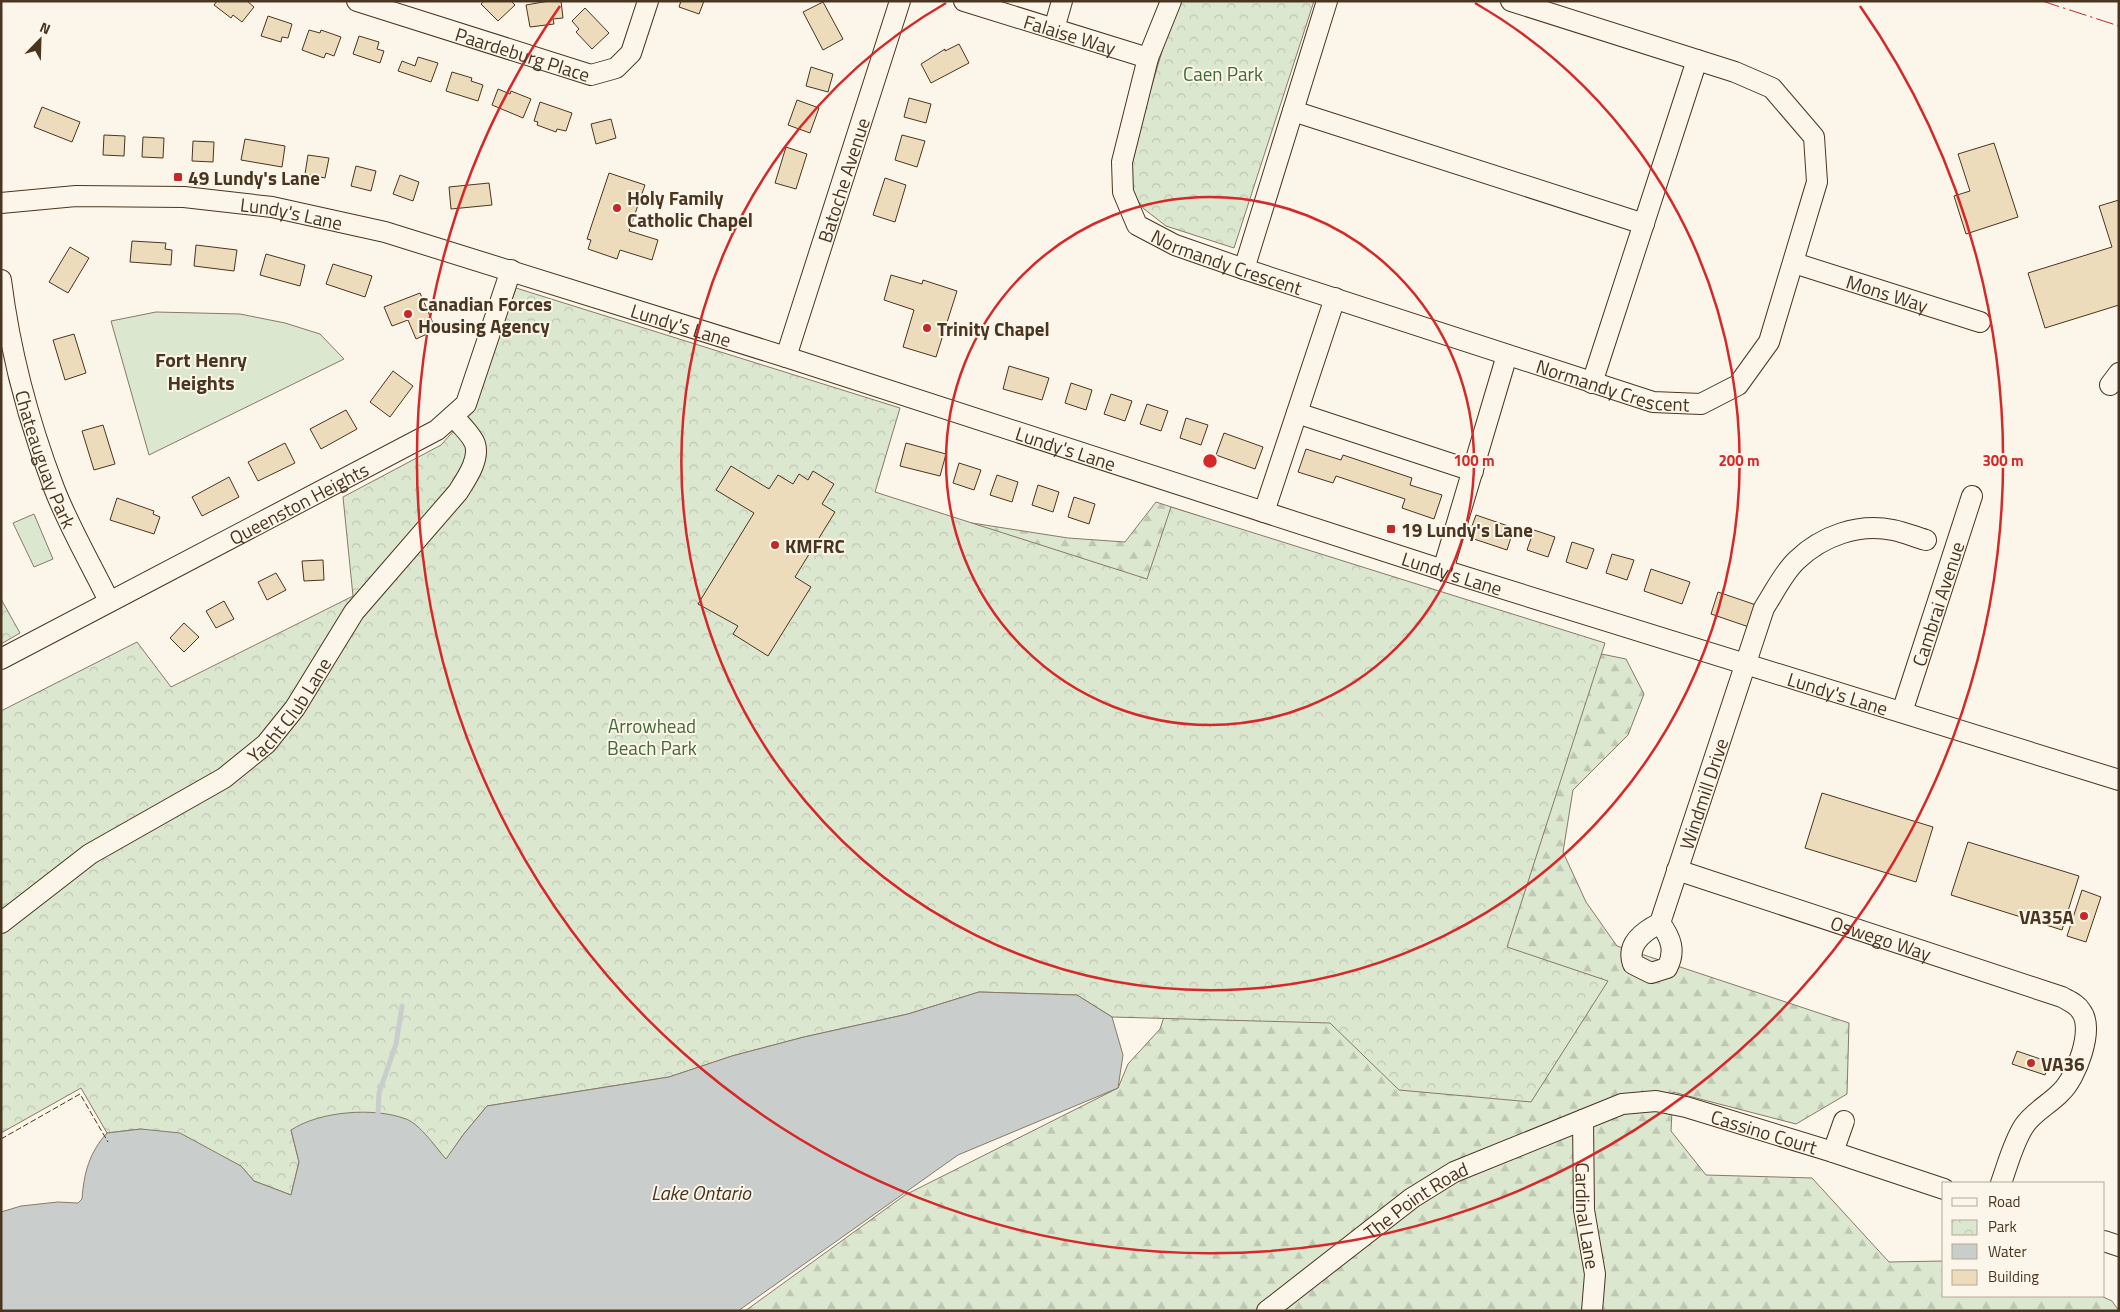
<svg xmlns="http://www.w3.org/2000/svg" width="2120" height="1312" viewBox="0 0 2120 1312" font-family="'Titillium Web',sans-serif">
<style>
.grass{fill:#dce7d0;stroke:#887966}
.forest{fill:url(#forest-firs);stroke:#887966}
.park{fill:url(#park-crowns);stroke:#887966}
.water{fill:#c9cecd;stroke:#887966}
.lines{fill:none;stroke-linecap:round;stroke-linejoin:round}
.stream{stroke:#c9cecd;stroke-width:5}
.building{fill:#ecdcbc;stroke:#4a3520}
.minor-casing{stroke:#4a3520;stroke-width:22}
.minor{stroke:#fbf6e9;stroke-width:20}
.fence{stroke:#4a3520;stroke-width:1;stroke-dasharray:6 2.5;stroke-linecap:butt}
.power{stroke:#c62828;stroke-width:1;stroke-dasharray:18 4 2.5 4;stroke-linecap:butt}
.ring{fill:none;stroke:#d62828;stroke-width:2.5}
.poi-dot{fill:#c62828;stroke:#fbf6e9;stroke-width:2}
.labels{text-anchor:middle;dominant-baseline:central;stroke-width:4;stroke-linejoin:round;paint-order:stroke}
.street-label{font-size:19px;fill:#4a3520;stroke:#fbf6e9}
.park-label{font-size:19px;fill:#436837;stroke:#fbf6e9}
.poi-label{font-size:19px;font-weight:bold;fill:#4a3520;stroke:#fbf6e9;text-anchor:start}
.neighbourhood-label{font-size:20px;font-weight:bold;fill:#4a3520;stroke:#fbf6e9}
.water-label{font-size:20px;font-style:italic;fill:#4a3520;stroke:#fbf6e9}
.centre{fill:#d62828;stroke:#fbf6e9;stroke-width:2.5}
.ring-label{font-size:15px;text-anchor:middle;font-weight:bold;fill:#d62828;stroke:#fbf6e9;stroke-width:4;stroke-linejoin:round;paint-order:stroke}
</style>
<defs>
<pattern id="forest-firs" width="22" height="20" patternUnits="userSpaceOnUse" patternTransform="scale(1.25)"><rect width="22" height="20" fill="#dce7d0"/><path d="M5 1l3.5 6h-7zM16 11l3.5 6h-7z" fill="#bec7b2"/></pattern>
<pattern id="park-crowns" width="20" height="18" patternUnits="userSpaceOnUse" patternTransform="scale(1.25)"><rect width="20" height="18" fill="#dce7d0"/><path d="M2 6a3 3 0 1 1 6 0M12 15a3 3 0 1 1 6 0" fill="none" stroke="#bec7b2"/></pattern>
</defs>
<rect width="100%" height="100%" fill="#fbf6e9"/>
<path class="grass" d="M156,312L240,314L285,323L320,334L344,359L149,455L111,321Z
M34,514L53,559L34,567L13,523Z"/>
<path class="forest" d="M1156,502L1205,518L1239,607L1567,647L1626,659L1644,694L1628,735L1573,790L1563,852L1586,902L1617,946L1849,1023L1847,1094L1796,1124L1673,1092L1671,1131L1706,1175L1812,1178L1889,1262L1944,1261V1296H2101L2112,1301L2119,1311H745L905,1195L1118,1088L1128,1064L1160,1029L1170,999L959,521L1068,538L1125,542Z"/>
<path class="park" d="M1181,1H1314L1234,248L1166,226L1144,209L1130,190L1128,165L1166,38Z
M516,288L900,408L875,492L1147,579L1171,507L1605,643L1507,947L1608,981L1531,1102L1399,1090L1330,1023L1112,1017L1077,995L979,992L908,1014L804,1037L732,1056L669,1077L487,1106L463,1135L446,1160L431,1141L291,1130L299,1162L291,1195L254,1181L241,1166L141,1129L107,1133L81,1088L1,1133V711L137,642L171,687L353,596L343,497L441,445L474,408Z
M1,599L20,633L1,644Z"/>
<path class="water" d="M979,992L1077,995L1112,1017L1123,1055L1118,1088L958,1155L738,1311H1V1212L21,1206L58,1202L78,1203L82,1199C84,1173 89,1153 107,1133L141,1129L180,1133L241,1166L254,1181L291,1195L299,1162L291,1130C320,1111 374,1107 406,1119C420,1124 437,1149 446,1159L463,1135L487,1106L669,1077L732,1056L804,1037L908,1014Z"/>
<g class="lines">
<path class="stream" d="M378,1114L379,1093L396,1044L402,1006"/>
</g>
<path class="building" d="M217,1H247L254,7L242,22L233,15L231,18L214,5Z
M484,1H511L515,5L498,21L481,4Z
M549,1H561L563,18L553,19L554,24L530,27L526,5Z
M681,1H704L699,14L679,7Z
M823,2L843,39L823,50L803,12Z
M585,8L609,33L592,49L576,32L579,29L572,21Z
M268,16L292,24L288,38L282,37L281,42L261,36Z
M309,30L320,33L321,30L341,37L334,56L326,53L324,58L302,50Z
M359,36L379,42L377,49L384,51L380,63L353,54Z
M959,44L969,63L931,83L921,64L945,49V51Z
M418,57L438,63L431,82L398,71L402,61L415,66Z
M811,67L833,74L828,92L806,86Z
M452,72L472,78L471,81L483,85L478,101L446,91Z
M498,89L510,94L511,91L531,99L523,118L492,105Z
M909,98L931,104L926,123L904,117Z
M797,100L819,108L810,133L788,125Z
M540,102L572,113L566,131L557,129L556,132L537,125L538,122L534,121Z
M42,107L80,122L72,142L34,127Z
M611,119L616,138L596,144L591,124Z
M104,135L125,136L124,156L103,155Z
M902,135L925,141L917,167L895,160Z
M143,137L164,138L163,158L142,157Z
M245,139L285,146L282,167L241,160Z
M193,141L214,142L213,162L192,161Z
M1994,143L2018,217L1966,234L1954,196L1970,191L1958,154Z
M786,147L807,154L796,189L775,183Z
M308,155L329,158L325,178L305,174Z
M356,166L376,171L371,191L351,186Z
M609,173L645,185L629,231L658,240L652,260L620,250L617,259L588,249L591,240L587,239Z
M400,175L419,182L413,201L393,194Z
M885,178L906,185L895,222L873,215Z
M489,183L492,205L451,209L449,187Z
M2119,200V305L2045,328L2028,273L2112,247L2099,206Z
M132,241L166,243L165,249L172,250L171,265L130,262Z
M196,245L237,250L234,271L194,266Z
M70,247L89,258L68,293L49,282Z
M266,254L305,265L300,286L260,275Z
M333,264L372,276L365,297L326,284Z
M891,275L922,284L923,280L957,291L936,357L903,347L914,310L884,300Z
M420,293L436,330L416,339L408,320L392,326L384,307Z
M74,334L86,373L65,380L53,340Z
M1009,366L1049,378L1042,400L1003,389Z
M393,371L413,386L390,417L370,402Z
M1071,383L1092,390L1086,410L1065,403Z
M1111,394L1132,401L1125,421L1104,414Z
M1147,404L1168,411L1161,431L1140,424Z
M346,410L357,429L321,449L310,429Z
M1186,418L1208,425L1201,445L1180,438Z
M103,425L115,464L94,470L82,431Z
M1224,433L1263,447L1255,469L1216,455Z
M285,443L295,463L258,481L248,462Z
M906,443L946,454L940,476L900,466Z
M1306,449L1341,460L1343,455L1412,478L1410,485L1442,495L1434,519L1402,508L1405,499L1336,476L1333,483L1298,472Z
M959,463L981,470L974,490L953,483Z
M731,466L769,489L778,475L793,484L799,474L808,480L813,471L834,484L822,504L835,512L795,577L811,587L768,656L733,634L738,626L698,604L754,513L716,490Z
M997,475L1018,482L1012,502L990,495Z
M229,477L239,497L202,516L192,497Z
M1038,485L1059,492L1053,512L1032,505Z
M1074,497L1095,504L1089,524L1068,517Z
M117,498L154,511L153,514L160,517L154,534L110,520Z
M1476,515L1514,528L1507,550L1468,537Z
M1534,530L1555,537L1548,557L1527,550Z
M1572,542L1594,549L1587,569L1566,562Z
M1612,554L1634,560L1627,580L1606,573Z
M323,560L324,580L304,581L302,561Z
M1651,569L1690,582L1682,604L1644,591Z
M276,573L286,590L267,600L258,582Z
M1718,592L1756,605L1749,627L1711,614Z
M224,601L234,619L216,628L206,611Z
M184,623L199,637L184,652L170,638Z
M1822,793L1933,827L1916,882L1805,848Z
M1968,842L2079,876L2062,930L1951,895Z
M2082,890L2101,897L2086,942L2067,936Z
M2017,1051L2049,1062L2045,1075L2012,1064Z"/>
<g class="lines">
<defs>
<g id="minor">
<path id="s1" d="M357,1L591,75L616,68L631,53L648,1"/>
<path id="s2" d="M964,1L1148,58"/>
<path id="s3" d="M1171,1L1148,58L1122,162L1123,192L1137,225L1175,245L1244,269L1653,402L1701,404L1738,385L1769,342L1817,182L1814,137L1772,88L1735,72L1511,1"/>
<path d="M1054,29L1062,1"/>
<path d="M1293,111L1644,224"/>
<path id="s4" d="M1,203L76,196L184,197L272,207L385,232L786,357L1443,570L2119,780"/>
<path id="s5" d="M1794,263L1980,322"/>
<path d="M1244,269L1327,1"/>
<path id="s6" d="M1,280C10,352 28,420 54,488C69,527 91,564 109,601"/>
<path id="s7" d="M786,357L900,1"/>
<path d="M1592,383L1697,60"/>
<path d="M2110,385L2119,373"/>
<path d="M1297,413L1473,471"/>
<path d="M1264,512L1335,298"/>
<path d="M1443,570L1507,355"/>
<path id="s8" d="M1,659L437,430L466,404L511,270"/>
<path id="s9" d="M1902,712L1972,496"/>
<path id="s10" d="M1677,870L2062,997C2069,1001 2077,1004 2081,1011C2095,1029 2076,1078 2061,1092C2050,1104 2033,1112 2024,1126C2013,1143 2008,1164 2001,1183"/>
<path id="s11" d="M1,923L90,854L224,778L266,744L295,708L354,612L458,492C466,479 480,460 475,444C472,435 460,424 453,416"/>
<path id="s12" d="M1660,923C1671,938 1676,951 1667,968L1651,973L1633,964C1626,944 1644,931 1660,923L1764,608C1774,593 1783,573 1797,560C1822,536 1858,523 1893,530C1904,532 1915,537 1926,540"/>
<path id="s13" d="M1583,1120L1584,1210L1595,1274L1592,1311"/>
<path d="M1833,1152L1844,1121"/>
<path d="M2104,1241L2119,1246"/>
<path id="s14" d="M1267,1311L1412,1198L1454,1172L1622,1104L1656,1101L1686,1107L1833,1152L1944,1189"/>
</g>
</defs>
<use href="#minor" class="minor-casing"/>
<use href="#minor" class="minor"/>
<path class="fence" d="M1,1139L80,1094L108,1142"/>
<path class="power" d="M2042,1L2119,26"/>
</g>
<g class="ring">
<circle cx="1210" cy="461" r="264"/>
<path d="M1475 3A529 529 0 1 1 946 3"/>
<path d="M1860 6A793 793 0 1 1 560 6"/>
</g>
<g class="poi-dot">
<rect x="173" y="172" width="10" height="10" rx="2.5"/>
<circle cx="617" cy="208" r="5"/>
<circle cx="408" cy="314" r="5"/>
<circle cx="927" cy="328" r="5"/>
<rect x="1386" y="524" width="10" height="10" rx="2.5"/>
<circle cx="775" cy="545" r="5"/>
<circle cx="2084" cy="916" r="5"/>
<circle cx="2031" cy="1063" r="5"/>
</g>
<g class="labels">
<g class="street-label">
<text stroke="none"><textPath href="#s2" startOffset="111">Falaise Way</textPath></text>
<text stroke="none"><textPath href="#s1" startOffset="174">Paardeburg Place</textPath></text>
<text stroke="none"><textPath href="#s7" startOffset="186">Batoche Avenue</textPath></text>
<text stroke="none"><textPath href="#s4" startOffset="292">Lundy's Lane</textPath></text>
<text stroke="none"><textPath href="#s3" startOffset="332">Normandy Crescent</textPath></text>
<text stroke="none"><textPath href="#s5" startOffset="98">Mons Way</textPath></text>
<text stroke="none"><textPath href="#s4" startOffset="698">Lundy's Lane</textPath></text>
<text stroke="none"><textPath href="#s3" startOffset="738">Normandy Crescent</textPath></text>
<text stroke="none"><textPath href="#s4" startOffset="1102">Lundy's Lane</textPath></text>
<text stroke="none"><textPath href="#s6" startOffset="185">Chateauguay Park</textPath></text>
<text stroke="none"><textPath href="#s8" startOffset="336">Queenston Heights</textPath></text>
<text stroke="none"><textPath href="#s4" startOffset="1508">Lundy's Lane</textPath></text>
<text stroke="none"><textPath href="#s9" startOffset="114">Cambrai Avenue</textPath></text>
<text stroke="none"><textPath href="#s4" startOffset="1912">Lundy's Lane</textPath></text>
<text stroke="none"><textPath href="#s11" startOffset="362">Yacht Club Lane</textPath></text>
<text stroke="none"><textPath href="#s12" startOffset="276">Windmill Drive</textPath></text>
<text stroke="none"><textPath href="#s10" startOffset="215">Oswego Way</textPath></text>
<text stroke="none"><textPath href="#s14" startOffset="561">Cassino Court</textPath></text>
<text stroke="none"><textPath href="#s14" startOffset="186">The Point Road</textPath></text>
<text stroke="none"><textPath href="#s13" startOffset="96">Cardinal Lane</textPath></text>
</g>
<g class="park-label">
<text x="1223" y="73">Caen Park</text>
<text x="652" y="725">Arrowhead<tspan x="652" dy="22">Beach Park</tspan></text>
</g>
<g class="poi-label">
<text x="188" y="177">49 Lundy's Lane</text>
<text x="627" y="197">Holy Family<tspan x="627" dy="22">Catholic Chapel</tspan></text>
<text x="418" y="303">Canadian Forces<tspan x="418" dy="22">Housing Agency</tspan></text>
<text x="937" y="328">Trinity Chapel</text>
<text x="1401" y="529">19 Lundy's Lane</text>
<text x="785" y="545">KMFRC</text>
<text x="2074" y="916" text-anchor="end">VA35A</text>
<text x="2041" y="1063">VA36</text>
</g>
<g class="neighbourhood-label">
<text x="201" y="359">Fort Henry<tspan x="201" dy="23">Heights</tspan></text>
</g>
<g class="water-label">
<text x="701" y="1192">Lake Ontario</text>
</g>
</g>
<circle cx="1210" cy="461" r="8" class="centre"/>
<g class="ring-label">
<text x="1474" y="466">100 m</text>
<text x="1739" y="466">200 m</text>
<text x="2003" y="466">300 m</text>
</g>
<rect width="2120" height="1312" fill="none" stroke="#4a3520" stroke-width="5"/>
<rect x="1942" y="1182" width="162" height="115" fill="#fbf6e9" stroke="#b4a999"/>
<rect x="1952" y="1198" width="25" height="8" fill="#fbf6e9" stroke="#b4a999"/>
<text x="1988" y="1207" font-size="15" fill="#4a3520">Road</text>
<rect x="1952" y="1220" width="25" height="15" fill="url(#park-crowns)" stroke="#b4a999"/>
<text x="1988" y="1232" font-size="15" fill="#4a3520">Park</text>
<rect x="1952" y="1244" width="25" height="15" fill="#c9cecd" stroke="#b4a999"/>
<text x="1988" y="1257" font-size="15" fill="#4a3520">Water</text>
<rect x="1952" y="1270" width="25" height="15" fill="#ecdcbc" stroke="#b4a999"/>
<text x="1988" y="1282" font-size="15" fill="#4a3520">Building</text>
<g transform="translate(40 40) rotate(23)" stroke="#fbf6e9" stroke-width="4" paint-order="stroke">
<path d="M0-4L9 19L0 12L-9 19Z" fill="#4a3520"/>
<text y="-8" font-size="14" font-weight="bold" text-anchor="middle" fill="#4a3520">N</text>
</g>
</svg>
